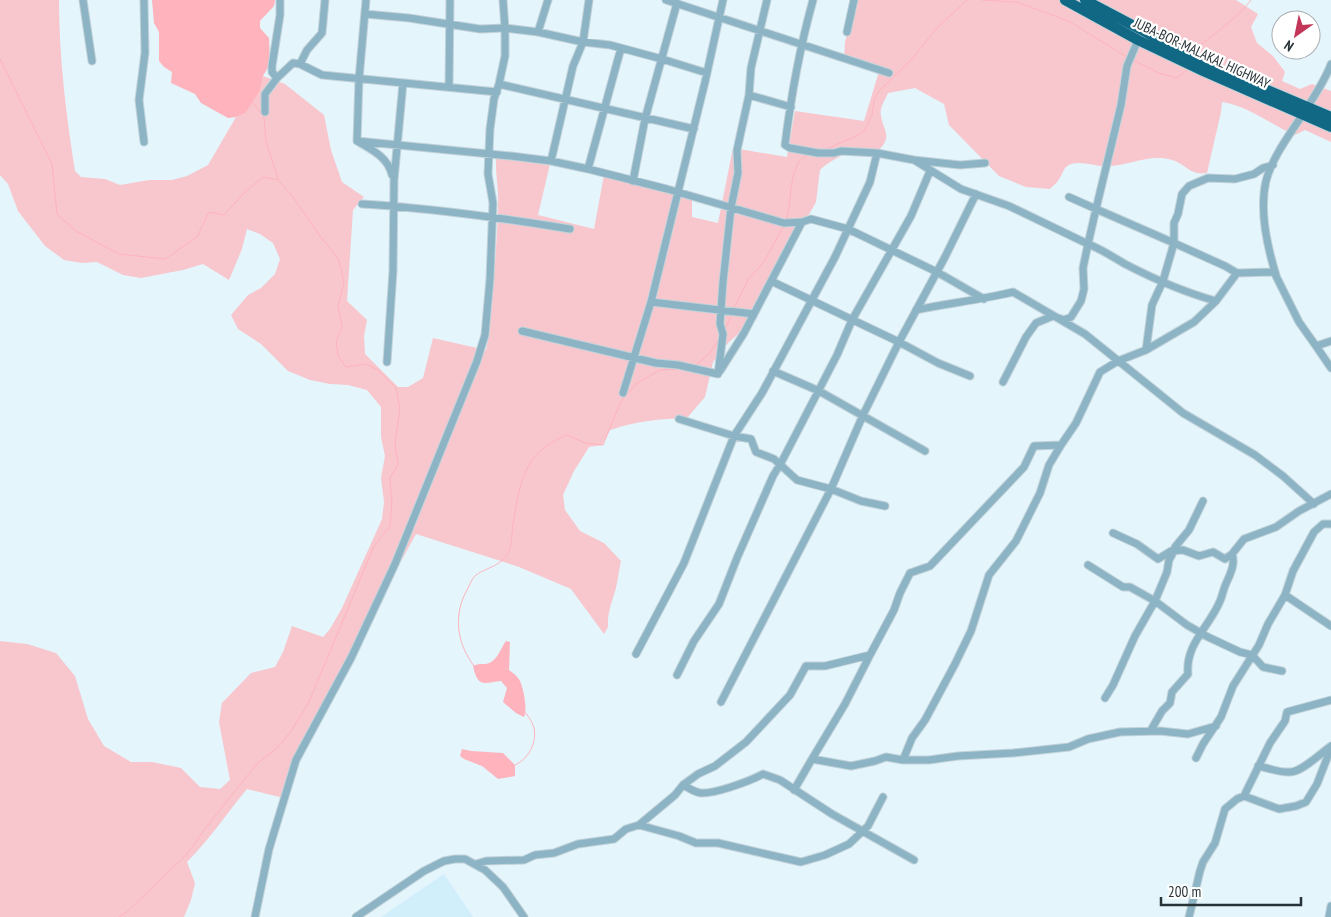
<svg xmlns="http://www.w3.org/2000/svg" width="1331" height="917" viewBox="0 0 1331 917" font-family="'PT Sans Narrow',sans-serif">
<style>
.built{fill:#d1eefb}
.green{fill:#f8c7cd}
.water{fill:#feb3bd}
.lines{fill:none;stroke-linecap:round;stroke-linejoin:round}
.stream{stroke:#feb3bd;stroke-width:1}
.minor-casing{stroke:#c2d2d9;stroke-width:9}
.highway-casing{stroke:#c2d2d9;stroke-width:12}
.minor{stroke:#8cb4c5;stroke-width:7}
.highway{stroke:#106885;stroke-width:10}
.labels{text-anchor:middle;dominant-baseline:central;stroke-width:4.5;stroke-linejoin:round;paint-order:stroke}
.street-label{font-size:14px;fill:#283338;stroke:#fff}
</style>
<rect width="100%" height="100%" fill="#e4f5fc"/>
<path class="built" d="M444,874L473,917H381Z"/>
<path class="green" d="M0,0H59C59,57 66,114 75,171L81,177L105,179L120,185L149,180H172L187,176L208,165L236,117L246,113L260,91L263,76L285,84L324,115L331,150L342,182L364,197L353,210L347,301L367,320L364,336L365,354L398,387H408L423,378L433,338L486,350L488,340C492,295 497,251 498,206C499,189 495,174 496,156L550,164L538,215L594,229L604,175L692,193V217L718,223L733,148L787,157L795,111L864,121L880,68L844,60L845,42L857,0H1236L1258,14L1251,27L1257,43L1273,56L1285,72L1282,81L1300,89L1312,84L1331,91V142L1305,130L1295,135C1271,125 1249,106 1222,102L1221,112L1207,173C1190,176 1186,164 1172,160C1150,153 1129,166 1107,166C1095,167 1076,158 1066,167C1063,170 1061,177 1058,181C1056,183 1053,186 1050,189L1026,187L999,176L949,125L944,104L915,88L888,93C885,100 879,108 881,116C883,130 893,136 879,150C874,150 868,149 863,149C850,150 829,161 820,170L816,202L746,327L728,343L713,362L705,397L687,418C660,419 636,421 610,430L602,445L589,447L574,471L563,495L565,510L580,531L604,543L621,561C619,570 618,579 616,588C612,602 607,613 608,627L604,634L571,589L519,567L416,534L399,565L362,640L299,759L288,799L247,789C227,813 210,839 187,862L195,883L191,900L184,917H0V641L27,644L56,653L75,676L88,719L104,746L131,762H152L181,768L200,787L220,789L230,780L219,722L222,703L251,673L275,667L283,652L292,626L323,637L330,629L342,608L382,519L384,502L381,478L385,456L381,437V407L367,390L348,385L330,384L310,380L288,371L261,344L238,329L231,315L248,295L261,288L275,274L280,259L273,243L260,234L247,229L242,249L229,280L203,264L183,270L141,278L123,275L97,262L82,263L64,260L45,246L18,211L8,184L0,175Z"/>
<path class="water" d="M152,0H275L274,6L260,21V28L269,38L270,64L263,76L260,91L246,113L236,117L228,118L201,103L195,94L171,83L172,72L164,67L159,61V32L154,23Z
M506,641L510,642L509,670C512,672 516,675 518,678C523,683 528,710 524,717L516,713L503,702L507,688L501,681C483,683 478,688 473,666C478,664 480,664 485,664C497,663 500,649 506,641Z
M462,749L471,751L503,753L515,765V776L498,779L482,766L464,759L460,756Z"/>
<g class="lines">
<path class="stream" d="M982,0L1016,2L1050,14L1070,22L1127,57
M1198,47C1217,32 1236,19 1251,0
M0,59L52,164L57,214L76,231L119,254L165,259L197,237L209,212L224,215L245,192L263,177L278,180L293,197L320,236L339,260L344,283L338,306L342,326L336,342L338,356L346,367L366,364L378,370L396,388L400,408L395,444L398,464L390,478L392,503L390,526L374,546L308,704L291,731L278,747L256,765L214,817L187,854L128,911L119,917
M1133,60L1159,73L1177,78L1186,71
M253,103L264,117L266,142L278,179
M827,149L858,135L864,131L872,115L874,100L879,91L912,59L935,30L967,0
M786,220C793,203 787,160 809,155
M734,308L748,280L765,260L783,227
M725,329L732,314
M696,365L710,353L719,339
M474,666C456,642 453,614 468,588C470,584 472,578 476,575C489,566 501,567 509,551C512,543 512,532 513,524C520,483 523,452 567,435L585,443L603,445L621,401L637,383L660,370L680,369
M515,765C528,759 537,744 534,728C533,723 529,718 526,713"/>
<defs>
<path id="minor" d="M83,0L92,61
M144,0L145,53L139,100L144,142
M366,0L359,79L357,141C372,150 388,157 392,175
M666,0L889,73
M813,0C800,47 791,96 785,145L790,148L818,153H834L841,151L877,153L914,160L961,189L1009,206L1088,244L1096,209L1174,243V223L1178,214L1182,194L1189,186L1208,178L1235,179L1254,174L1263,168L1273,165
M365,14L409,18L480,29L505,28L538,32L583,42L610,45L662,59L707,73
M538,32L548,0
M847,32L854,0
M300,64L307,50L322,33L325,0
M277,78L272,72V66L280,15V0
M499,84L694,129
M449,86L450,0
M749,95L791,107
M265,112V94L277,78L293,63L300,64L322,75L497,92
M357,141L511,156L551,161L588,169L667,189L784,223L802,222
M914,160L960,165L985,163
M551,161L573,66L583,42L589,0
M588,169L621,48
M633,181L645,119L677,3
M1069,197L1096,209L1121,105L1127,66L1138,40
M362,204C432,208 502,218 570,229
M1276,275C1267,246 1259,211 1266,181C1272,158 1288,137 1301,117C1312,100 1324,83 1331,64
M771,281L899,342L938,363L970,376
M651,302L754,314
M916,310C948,303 981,300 1013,292L1085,334L1183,413L1255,455L1283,476L1314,504
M522,331L656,363L678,365L718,374
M1314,343L1331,368
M1146,350L1152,305L1163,281L1174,243L1225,266L1237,273
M387,362L393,271L394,180L403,83
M720,371L744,333L802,222L811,219L848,229L937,272L984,299
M773,371L819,391L925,451
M718,374L723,334L720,324L723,282L731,208L738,173L737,150L749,95L751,68L767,0
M1003,382L1026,337L1036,323L1053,316L1064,320L1071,317L1081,301L1084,289L1083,268L1088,244C1101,249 1113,257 1125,264C1152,278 1187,293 1216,301
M623,393L651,302L705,82L723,0
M679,419L734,436L751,439L756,452L774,459L797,480L831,489L861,501L885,506
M1113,533L1137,544L1158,559L1171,551L1183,550L1199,556L1213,552L1225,559L1232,554
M1088,565L1123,587H1130L1155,601L1187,625L1208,637L1240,652L1252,655L1263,667L1282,671
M1285,595L1331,626
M636,654L684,563L734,436L762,393L835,257L870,182L877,153
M677,675L694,641L719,604L737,558L773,476L781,463L837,355L852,320L911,216L930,171
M1105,698L1113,685L1135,636L1155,601L1167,572L1169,560L1174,551L1175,547L1189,530L1203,501
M721,702L831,489L863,415L899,342L945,257L976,194
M1151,730L1162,711L1170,703L1172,692L1188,674C1185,644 1210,626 1220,601C1222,597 1223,591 1225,586C1229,576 1236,565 1232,554L1244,539L1276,527L1299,511L1331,494
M1196,758L1203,744L1221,717L1233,686L1259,645L1268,624L1285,595L1293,571L1314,532L1323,524H1331
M812,759L845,704L870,655
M903,760L912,738L925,720L955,664L971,631L989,575L1016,541L1040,493L1049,465L1061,445
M1258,766C1269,768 1280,773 1290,772C1302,772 1321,753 1331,746
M683,785C689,788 694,792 701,793C715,794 750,781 763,774L780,780L832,814L914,860
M794,790L812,759L851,766L875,761L886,757L903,760H929L958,756L1013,753L1069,747L1088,739L1120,732L1160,731L1188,734L1216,726
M1244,796L1270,743L1285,721L1287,712L1331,700
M639,825L679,836L696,843H718L801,862L825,855L849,844L868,826L883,797
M476,864L486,861L524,860L535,855L554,853L578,844L614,839L626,829L639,825L675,795L683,785L698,774L715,766L746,742L790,695L806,666H825L870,655L894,610L900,593L910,573L930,566L1024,467L1034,446L1061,445L1076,423L1100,372L1118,361L1146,350L1194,322L1216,301L1237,273L1274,272L1299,322L1316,346L1331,341
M255,917L269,849L296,760L351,658L395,564L477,361L485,335L490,279L493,203L488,174L490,129L494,99L499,84L505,56V28L503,0
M356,917L424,871L444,861L455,859H465L485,870L503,887L524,917
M1189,917L1200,871L1203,862L1215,843L1225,809L1237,799L1244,796L1279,809L1296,806L1306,802L1317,784L1331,748
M1329,917L1331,906"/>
<path id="highway" d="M1065,0L1138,40L1203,71L1331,127
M1085,0L1206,64L1331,117"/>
</defs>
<use href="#minor" class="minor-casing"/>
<use href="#highway" class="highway-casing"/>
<use href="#minor" class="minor"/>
<use href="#highway" class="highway"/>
</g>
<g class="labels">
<g class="street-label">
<text transform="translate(1202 53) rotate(25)">JUBA-BOR-MALAKAL HIGHWAY</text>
</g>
</g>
<g transform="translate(1296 35) rotate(213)"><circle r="24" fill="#ffffff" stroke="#a9adaf"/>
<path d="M0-4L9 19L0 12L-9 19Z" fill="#c4355a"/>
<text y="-8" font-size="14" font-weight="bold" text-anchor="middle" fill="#283338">N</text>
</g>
<path d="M1161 897v8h140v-8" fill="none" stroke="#283338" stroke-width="2.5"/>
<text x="1168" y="897" font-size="15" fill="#283338" stroke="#ffffff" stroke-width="4" paint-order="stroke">200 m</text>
</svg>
